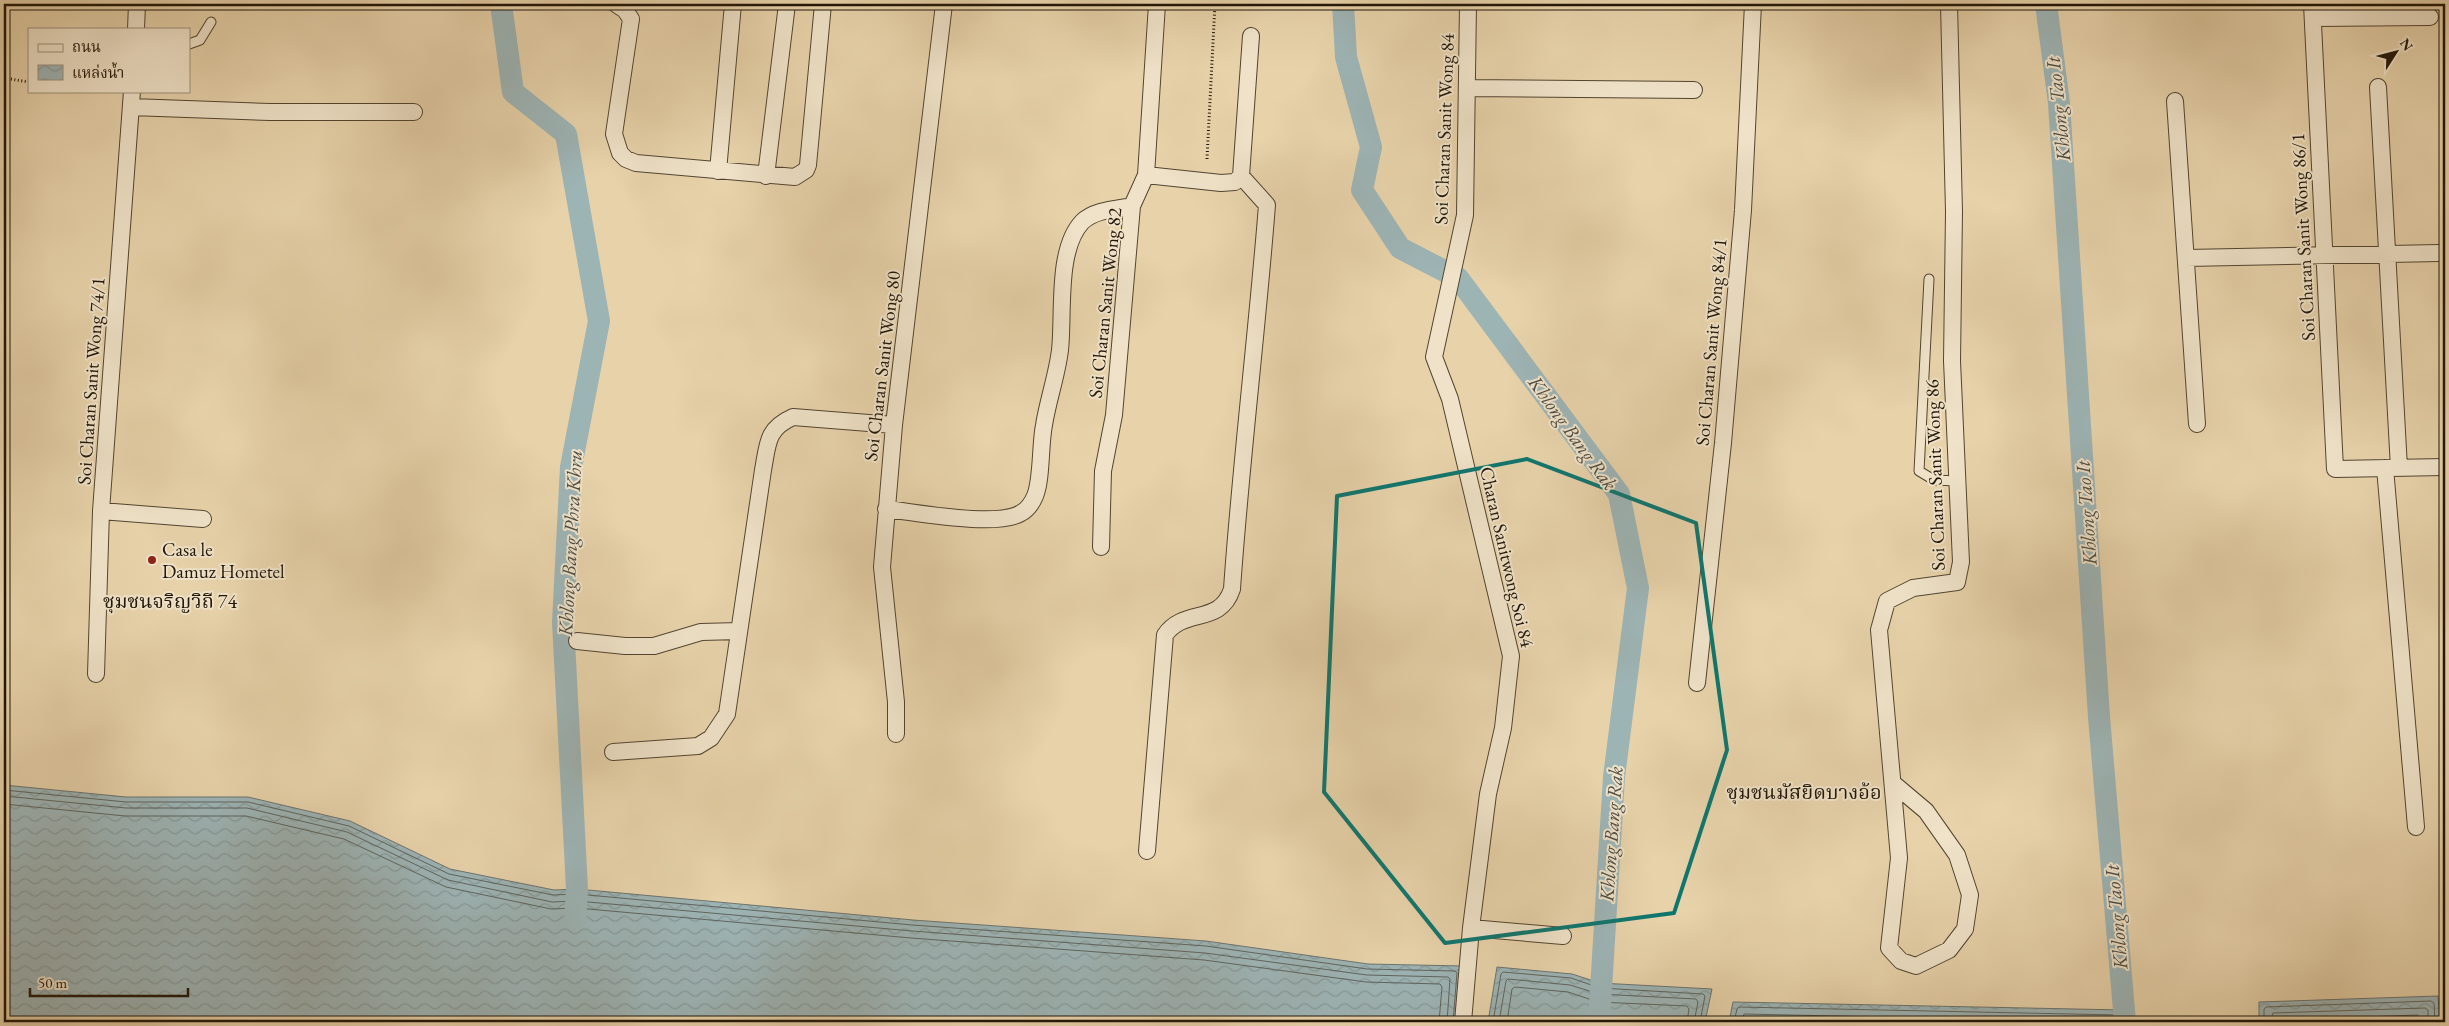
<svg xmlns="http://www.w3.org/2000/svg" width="2449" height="1026" viewBox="0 0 2449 1026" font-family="'EB Garamond','Noto Serif Thai',serif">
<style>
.water{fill:url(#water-waves);stroke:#6b7570}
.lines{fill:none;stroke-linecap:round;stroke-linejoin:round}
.shore{stroke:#5f655e;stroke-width:1}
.canal{stroke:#9db4b5;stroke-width:22}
.service-casing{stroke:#524530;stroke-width:11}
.minor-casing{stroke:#524530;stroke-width:18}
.path{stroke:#211608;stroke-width:3;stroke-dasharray:1 2.5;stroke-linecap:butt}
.service{stroke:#efe2c8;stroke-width:9}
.minor{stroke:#efe2c8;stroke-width:16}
.marked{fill:none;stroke:#0f766e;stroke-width:4;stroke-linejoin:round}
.poi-dot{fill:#8f2418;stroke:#efe2c8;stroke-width:2}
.labels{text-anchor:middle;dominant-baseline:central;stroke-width:4;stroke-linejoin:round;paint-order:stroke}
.street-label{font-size:19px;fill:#211608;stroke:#efe2c8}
.poi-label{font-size:19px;fill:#211608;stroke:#efe2c8;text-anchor:start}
.water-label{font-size:20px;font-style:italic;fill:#4c4d45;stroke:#efe2c8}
.neighbourhood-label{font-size:20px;fill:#211608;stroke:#efe2c8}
</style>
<defs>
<pattern id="water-waves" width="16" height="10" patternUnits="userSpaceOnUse" patternTransform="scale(1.25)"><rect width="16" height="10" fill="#9db4b5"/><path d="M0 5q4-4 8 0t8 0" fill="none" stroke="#879a9a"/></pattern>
</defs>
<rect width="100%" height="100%" fill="#e7d2aa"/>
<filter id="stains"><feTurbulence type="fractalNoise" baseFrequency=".004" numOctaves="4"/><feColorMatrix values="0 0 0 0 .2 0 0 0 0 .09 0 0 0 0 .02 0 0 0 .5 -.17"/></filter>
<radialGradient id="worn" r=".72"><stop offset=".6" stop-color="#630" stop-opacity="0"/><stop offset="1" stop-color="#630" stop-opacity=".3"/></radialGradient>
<path class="water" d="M4,785L126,797H248L350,821L450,869L554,890L577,889L913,920L1206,941L1368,964L1463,966L1458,1022H4Z
M1497,967L1572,974L1600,983L1712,989L1705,1022H1488Z
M2438,996L2440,1022H2259V1002Z
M1733,1002L2124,1010L2126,1022H1729Z"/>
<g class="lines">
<path class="shore" d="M4,790L126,802H248L349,826L449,874L553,895L577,894L912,925L1206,946L1367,969L1455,971L1457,973L1453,1022
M4,796L126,808H247L347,832L448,880L552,902L577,901L912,931L1205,953L1367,975L1448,977L1450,979L1447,1022
M4,804L125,816H246L344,839L446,887L551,909L577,908L911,938L1204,960L1366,982L1440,984L1442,987L1439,1022
M1493,1022L1501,974L1503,972L1571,978L1600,988L1703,994L1705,996L1700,1022
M1499,1022L1506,981L1508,979L1570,985L1599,994L1696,999L1698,1002L1694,1022
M1507,1022L1512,989L1515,987L1568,992L1598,1002L1687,1006L1689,1009L1687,1022
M1734,1022L1737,1009L1739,1007L2118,1015L2121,1022
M1741,1022L1744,1014L2114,1022
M1749,1022H1816
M2264,1022V1009L2266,1007L2431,1001L2434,1003L2435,1022
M2270,1022L2273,1013L2425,1008L2428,1010V1022
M2278,1022L2280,1020L2418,1015L2421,1022"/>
<path class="canal" d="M501,4L513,92L566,134L599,321L571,467L563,622L577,889L575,920
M1343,4L1346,57L1371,147L1362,190L1400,248L1458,278L1619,494L1638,588L1614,777L1599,1022
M2046,4L2059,103L2099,717L2125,1022"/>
<defs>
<path id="service" d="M189,44L200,40L211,22
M1929,279L1919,471L1934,480L1957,481"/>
<path id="minor" d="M616,4L625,10L631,19L614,134L620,153L626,159L636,163L795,177L806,170L808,165L823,4
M2312,4L2335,469L2445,467
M2313,18L2430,17
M136,29L137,4
M2378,87L2399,468
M1467,88L1694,90
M2175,101L2197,424
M131,107L270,112H414
M718,171L733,4
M1146,175L1221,183L1235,182L1241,176L1251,36
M766,176L787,4
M2186,258L2439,253
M2385,468L2416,827
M886,509C916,512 997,528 1021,513C1027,510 1032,503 1035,496C1042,479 1040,445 1044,425C1048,400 1057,375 1060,350C1064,314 1056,250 1082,222C1094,210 1116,209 1132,206
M101,511L203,519
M1101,547L1103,471L1114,415L1132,206L1146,175L1157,4
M577,641L625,646H654L701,632L739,631
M96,674L101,511L132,91
M1697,683L1723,443L1743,210L1753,4
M896,734V702L882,567L894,425L944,4
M613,752L698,746L711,738L727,714L763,470C768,444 766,429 793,417L894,425
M1894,784L1926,811L1957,855L1970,895L1965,929L1949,950L1916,966L1901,961L1889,948L1899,858L1879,630L1887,601L1913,588L1957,582L1961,562L1952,361L1954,212L1949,4
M1147,851L1165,635C1184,607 1220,626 1232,589C1241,460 1257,333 1267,205L1241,176
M1471,928L1563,936
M1463,1022L1471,928L1488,794L1503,728L1511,656L1450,399L1434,357L1465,215L1468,4"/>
</defs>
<use href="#service" class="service-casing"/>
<use href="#minor" class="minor-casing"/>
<path class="path" d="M4,78L29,82
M1207,159L1215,4"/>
<use href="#service" class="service"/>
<use href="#minor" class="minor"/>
</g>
<path class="marked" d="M1527,459L1696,523L1727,750L1674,913L1445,943L1324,792L1337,496Z"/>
<circle class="poi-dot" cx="152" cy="560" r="5"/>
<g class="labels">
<g class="street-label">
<text transform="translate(1444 129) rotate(-88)">Soi Charan Sanit Wong 84</text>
<text transform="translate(2303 237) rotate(-93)">Soi Charan Sanit Wong 86/1</text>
<text transform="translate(1105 303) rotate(-84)">Soi Charan Sanit Wong 82</text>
<text transform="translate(1711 342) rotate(-85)">Soi Charan Sanit Wong 84/1</text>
<text transform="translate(882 366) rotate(-83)">Soi Charan Sanit Wong 80</text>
<text transform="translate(91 381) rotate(-86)">Soi Charan Sanit Wong 74/1</text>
<text transform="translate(1935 475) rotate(-92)">Soi Charan Sanit Wong 86</text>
<text transform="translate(1507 557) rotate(77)">Charan Sanitwong Soi 84</text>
</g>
<g class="poi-label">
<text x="162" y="549">Casa le<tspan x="162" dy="22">Damuz Hometel</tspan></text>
</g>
<g class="water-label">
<text transform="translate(2058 109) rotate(-96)">Khlong Tao It</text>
<text transform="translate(1573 433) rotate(54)">Khlong Bang Rak</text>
<text transform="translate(2086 513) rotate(-94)">Khlong Tao It</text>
<text transform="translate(570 543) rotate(-87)">Khlong Bang Phra Khru</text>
<text transform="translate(1611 834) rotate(-86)">Khlong Bang Rak</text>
<text transform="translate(2116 917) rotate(-95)">Khlong Tao It</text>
</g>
<g class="neighbourhood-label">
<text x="170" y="601">ชุมชนจริญวิถี 74</text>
<text x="1804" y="792">ชุมชนมัสยิดบางอ้อ</text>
</g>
</g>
<rect width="2449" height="1026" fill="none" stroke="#e7d2aa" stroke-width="20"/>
<rect x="5" y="5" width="2439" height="1016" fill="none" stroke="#211608" stroke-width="2.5"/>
<rect x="10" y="10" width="2429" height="1006" fill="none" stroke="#211608"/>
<rect x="28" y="28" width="162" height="65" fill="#efe2c8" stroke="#9d907b"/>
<rect x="38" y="44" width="25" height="8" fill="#efe2c8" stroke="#9d907b"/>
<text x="72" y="52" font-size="15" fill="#211608">ถนน</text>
<rect x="38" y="65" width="25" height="15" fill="url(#water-waves)" stroke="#9d907b"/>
<text x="72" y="78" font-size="15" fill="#211608">แหล่งน้ำ</text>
<g transform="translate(2396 52) rotate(54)" stroke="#efe2c8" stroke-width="4" paint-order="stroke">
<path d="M0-4L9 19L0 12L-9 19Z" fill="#211608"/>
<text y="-8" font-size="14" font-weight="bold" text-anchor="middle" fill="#211608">N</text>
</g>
<path d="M30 988v8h158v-8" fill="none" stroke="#211608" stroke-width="2.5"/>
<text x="38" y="988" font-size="15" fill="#211608" stroke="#efe2c8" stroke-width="4" paint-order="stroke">50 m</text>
<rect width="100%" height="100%" filter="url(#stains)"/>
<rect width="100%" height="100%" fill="url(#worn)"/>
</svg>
